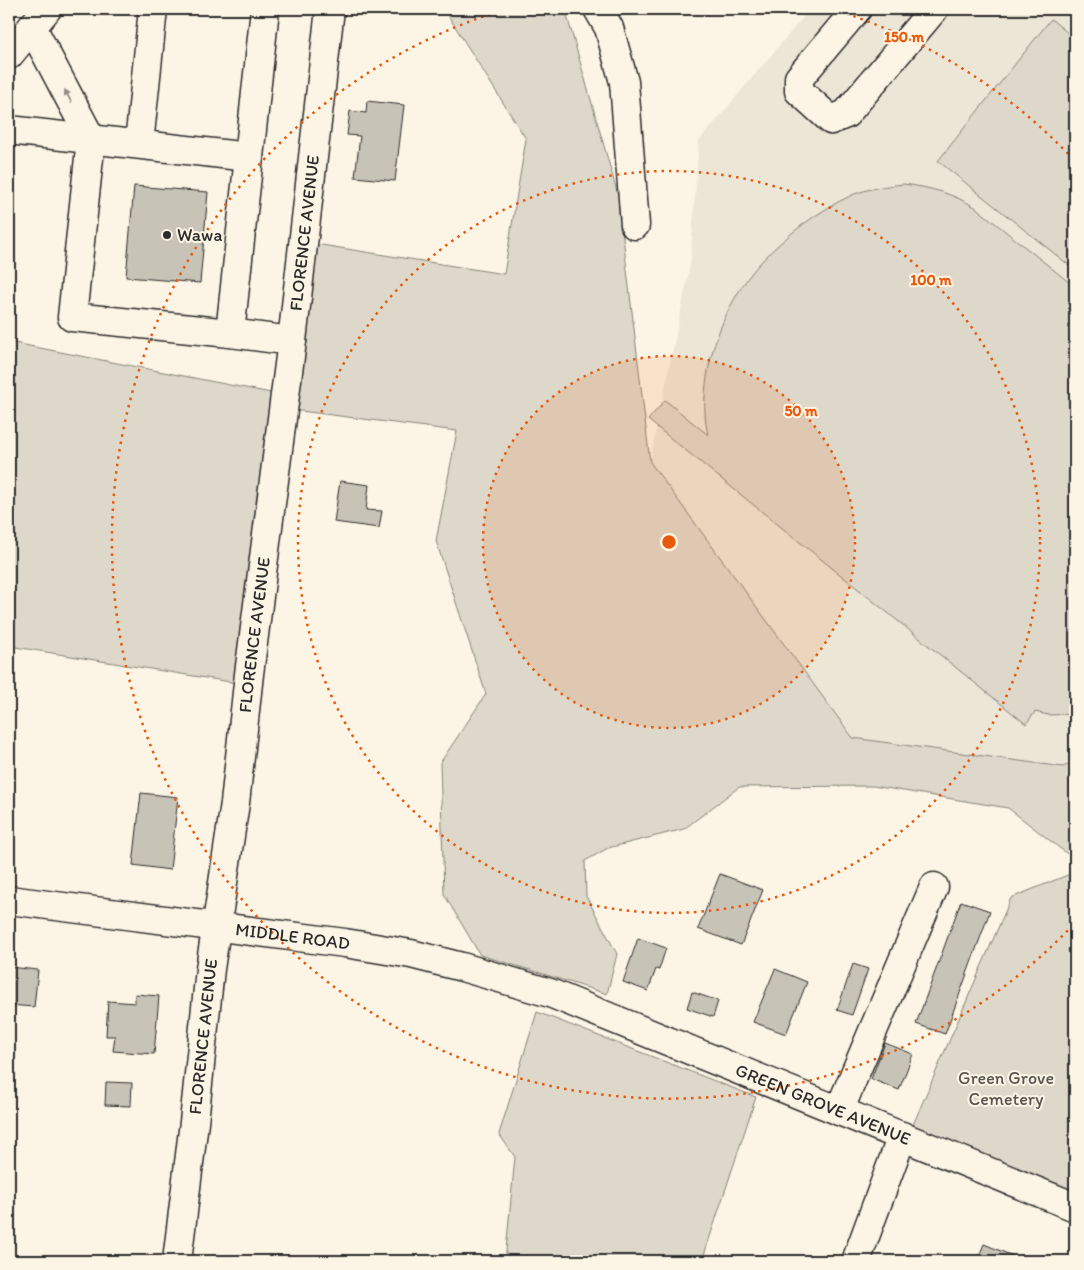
<svg xmlns="http://www.w3.org/2000/svg" width="1084" height="1270" viewBox="0 0 1084 1270" font-family="Itim,sans-serif">
<style>
.built{fill:#ece6d7}
.green{fill:#ded8ca;stroke:#84827a}
.building{fill:#c8c3b7;stroke:#2b2b2b}
.lines{fill:none;stroke-linecap:round;stroke-linejoin:round}
.minor-casing{stroke:#2b2b2b;stroke-width:31}
.major-casing{stroke:#2b2b2b;stroke-width:31}
.highway-casing{stroke:#2b2b2b;stroke-width:31}
.minor{stroke:#fcf5e5;stroke-width:28}
.major{stroke:#fcf5e5;stroke-width:28}
.highway{stroke:#fcf5e5;stroke-width:28}
.oneway{fill:#949088}
.ring{fill:none;stroke:#e8590c;stroke-width:2.5;stroke-dasharray:2.5 5}
.poi-dot{fill:#2b2b2b;stroke:#fcf5e5;stroke-width:2}
.labels{text-anchor:middle;dominant-baseline:central;stroke-width:4;stroke-linejoin:round;paint-order:stroke}
.street-label{font-size:18px;fill:#2b2b2b;stroke:#fcf5e5}
.poi-label{font-size:18px;fill:#2b2b2b;stroke:#fcf5e5;text-anchor:start}
.park-label{font-size:18px;fill:#585653;stroke:#fcf5e5}
.centre{fill:#e8590c;stroke:#fcf5e5;stroke-width:2.5}
.ring-label{font-size:15px;text-anchor:middle;font-weight:bold;fill:#e8590c;stroke:#fcf5e5;stroke-width:4;stroke-linejoin:round;paint-order:stroke}
</style>
<rect width="100%" height="100%" fill="#fcf5e5"/>
<filter id="ink" filterUnits="userSpaceOnUse"><feTurbulence type="fractalNoise" baseFrequency=".02" numOctaves="2"/><feDisplacementMap in="SourceGraphic" scale="10" xChannelSelector="R" yChannelSelector="G"/><feConvolveMatrix kernelMatrix="1 2 1 2 8 2 1 2 1" color-interpolation-filters="sRGB"/></filter>
<g filter="url(#ink)">
<path class="built" d="M810,9H1075V761L1063,767L853,738L650,462L690,266L699,141Z"/>
<path class="green" d="M444,9H565L618,195L650,462L853,738L1063,767L1075,761V860L1008,808L873,786L739,787L684,829L608,848L585,861L586,896L617,954L607,994L534,971L480,955L444,894L440,763L486,694L436,541L457,431L285,409L249,685L9,646V342L271,393L309,243L504,274L526,139Z
M1051,19L1075,39V270L938,161Z
M904,184C932,188 951,193 975,207L1075,287V714L1048,715L1035,712L1026,724L648,420L665,400L708,435C695,379 722,304 761,262C786,235 818,211 852,195C869,188 887,186 904,184Z
M1075,872V1191L912,1127L1011,898Z
M537,1012L756,1097L702,1261H505L515,1157L499,1134Z"/>
<path class="building" d="M367,101L404,105L395,181L355,177L360,136L347,135L350,111L366,113Z
M134,186L208,192L200,283L126,277Z
M340,481L369,485L366,510L382,511L379,528L334,522Z
M141,793L178,797L170,870L133,865Z
M720,874L763,890L741,945L698,929Z
M961,901L990,911L945,1034L916,1024Z
M638,938L666,948L659,970L656,969L648,991L623,982Z
M853,964L868,969L852,1015L837,1010Z
M9,967L38,970L34,1007L9,1005Z
M775,969L807,982L786,1034L753,1022Z
M692,992L718,1001L713,1017L687,1008Z
M135,994L159,996L154,1054L113,1051L115,1036H106L108,1001L135,1003Z
M885,1043L913,1054L899,1090L871,1079Z
M106,1082L132,1083L131,1106L105,1105Z
M984,1244L1025,1261H977Z"/>
<g class="lines">
<defs>
<g id="minor">
<path d="M598,9L609,28L624,82L635,225"/>
<path d="M857,9L799,78V91L831,120L846,114L934,9"/>
<path d="M32,27L91,139L72,317L230,333L265,9"/>
<path d="M9,130L249,157"/>
<path d="M139,144L153,9"/>
<path d="M230,333L292,341"/>
<path d="M839,1111L934,887"/>
<path id="s1" d="M177,1261L194,1122L210,969L235,803L249,674L292,341L330,9"/>
<path d="M856,1261L902,1136"/>
</g>
<g id="major">
<path id="s2" d="M9,900L345,943L411,954L462,967L550,993L1075,1207"/>
</g>
<path id="highway" d="M9,55L47,9"/>
</defs>
<use href="#minor" class="minor-casing"/>
<use href="#major" class="major-casing"/>
<use href="#highway" class="highway-casing"/>
<use href="#minor" class="minor"/>
<use href="#major" class="major"/>
<use href="#highway" class="highway"/>
</g>
<defs><path id="oneway-solid" d="M-6-.8H1V-3.2L6.5 0L1 3.2V.8H-6Z" transform="scale(1.25)"/></defs>
<use class="oneway" href="#oneway-solid" transform="translate(68 96) rotate(-118)"/>
</g>
<circle cx="669" cy="542" r="186" fill="#e8590c" fill-opacity=".12"/>
<g class="ring">
<circle cx="669" cy="542" r="186"/>
<circle cx="669" cy="542" r="371"/>
<path d="M1073 925A557 557 0 1 1 506 9M832 9A557 557 0 0 1 1073 159"/>
</g>
<circle class="poi-dot" cx="167" cy="235" r="5"/>
<g class="labels">
<g class="street-label">
<text stroke="none"><textPath href="#s1" startOffset="1036">FLORENCE AVENUE</textPath></text>
<text stroke="none"><textPath href="#s1" startOffset="631">FLORENCE AVENUE</textPath></text>
<text stroke="none"><textPath href="#s2" startOffset="286">MIDDLE ROAD</textPath></text>
<text stroke="none"><textPath href="#s1" startOffset="226">FLORENCE AVENUE</textPath></text>
<text stroke="none"><textPath href="#s2" startOffset="845">GREEN GROVE AVENUE</textPath></text>
</g>
<g class="poi-label">
<text x="177" y="235">Wawa</text>
</g>
<g class="park-label">
<text x="1006" y="1078">Green Grove<tspan x="1006" dy="21">Cemetery</tspan></text>
</g>
</g>
<circle cx="669" cy="542" r="8" class="centre"/>
<g class="ring-label">
<text x="904" y="42">150 m</text>
<text x="931" y="285">100 m</text>
<text x="801" y="416">50 m</text>
</g>
<rect width="1084" height="1270" fill="none" stroke="#fcf5e5" stroke-width="30"/>
<rect x="15" y="15" width="1054" height="1240" fill="none" stroke="#2b2b2b" stroke-width="2" filter="url(#ink)"/>
</svg>
